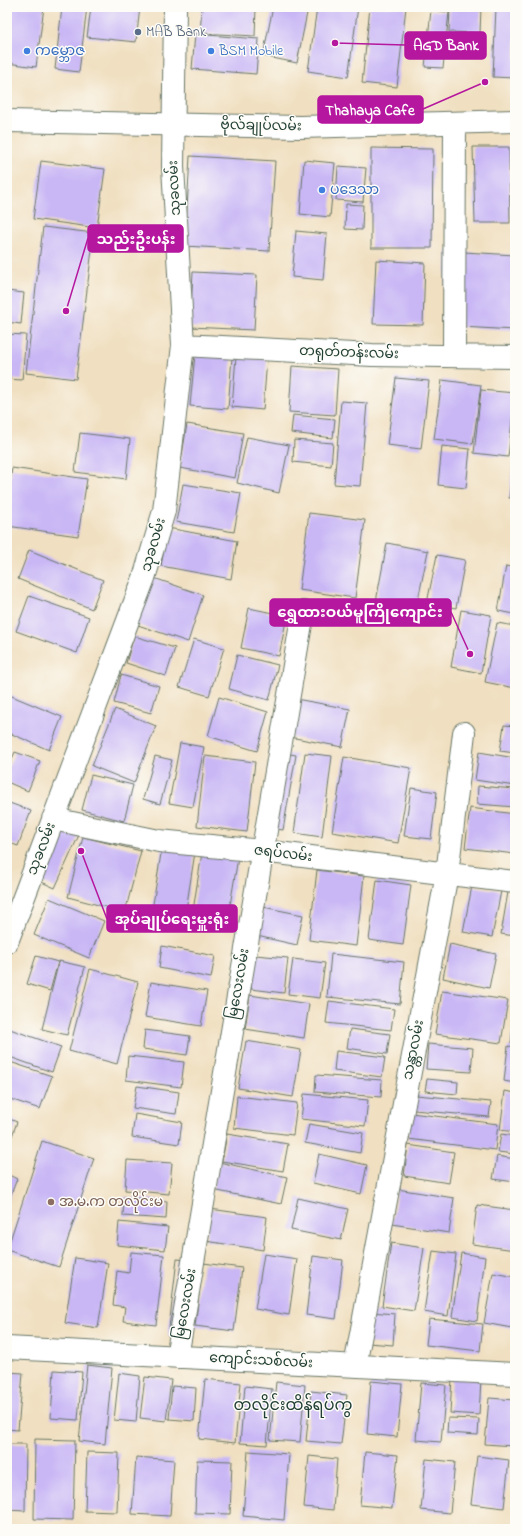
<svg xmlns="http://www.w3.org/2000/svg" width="522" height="1536" viewBox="0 0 522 1536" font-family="'Indie Flower','Noto Sans Myanmar',sans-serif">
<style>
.building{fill:#c8b6f5}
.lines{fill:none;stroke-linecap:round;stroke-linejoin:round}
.minor-casing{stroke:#687665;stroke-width:24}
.secondary-casing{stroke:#687665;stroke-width:24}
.minor{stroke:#fff;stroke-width:22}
.secondary{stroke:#fff;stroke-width:22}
.service-dot{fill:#5c6f8a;stroke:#fdfcf7;stroke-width:1.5}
.shop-dot{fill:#3f7fe0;stroke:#fdfcf7;stroke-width:1.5}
.education-dot{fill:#8d6e63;stroke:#fdfcf7;stroke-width:1.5}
.labels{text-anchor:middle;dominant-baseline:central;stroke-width:3;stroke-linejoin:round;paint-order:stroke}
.service-label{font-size:14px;fill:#4e5e75;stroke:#fdfcf7;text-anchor:start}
.shop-label{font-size:14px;fill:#366cbe;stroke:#fdfcf7;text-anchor:start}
.street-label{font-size:14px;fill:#1f3d34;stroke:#fdfcf7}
.education-label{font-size:14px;fill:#785e54;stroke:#fdfcf7;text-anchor:start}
.quarter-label{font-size:16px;fill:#1f3d34;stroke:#fdfcf7}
.leader{fill:none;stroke:#b5179e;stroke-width:1.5}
.callout-dot{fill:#b5179e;stroke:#fdfcf7;stroke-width:1.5}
.callout{fill:#b5179e;stroke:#b5179e;stroke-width:1.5}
.callout-label{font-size:15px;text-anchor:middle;font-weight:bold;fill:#fff}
</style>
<rect width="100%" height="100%" fill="#fdfcf7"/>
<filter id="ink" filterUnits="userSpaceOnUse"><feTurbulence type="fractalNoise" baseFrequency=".025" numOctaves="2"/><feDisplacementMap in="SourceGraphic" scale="8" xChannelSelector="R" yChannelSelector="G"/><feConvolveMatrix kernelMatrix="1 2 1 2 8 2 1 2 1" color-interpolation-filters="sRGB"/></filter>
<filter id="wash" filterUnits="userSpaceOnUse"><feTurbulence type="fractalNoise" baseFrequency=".012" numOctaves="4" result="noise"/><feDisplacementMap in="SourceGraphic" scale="16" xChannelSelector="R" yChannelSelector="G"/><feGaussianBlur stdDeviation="0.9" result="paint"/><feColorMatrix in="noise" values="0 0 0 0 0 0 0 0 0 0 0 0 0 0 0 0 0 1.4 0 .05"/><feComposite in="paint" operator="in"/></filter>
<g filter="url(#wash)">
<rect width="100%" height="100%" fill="#f0dfc0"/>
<g id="blocks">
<path class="building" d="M7,7H44L36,67L7,63Z
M62,7H87L79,72L55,69Z
M91,7H140L136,42L87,37Z
M202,7H256L255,36L200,33Z
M273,7L307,13L297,63L263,56Z
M317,7H358L348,77L308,71Z
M370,7H406L397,87L362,83Z
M450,7H481L480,33L449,32Z
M496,7H515V78L493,77Z
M431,10L449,12L443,68L425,67Z
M195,34L259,39L256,74L192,69Z
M473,147H509L510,223H475Z
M371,148L433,149L432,248H371Z
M190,156L275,161L269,251L185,246Z
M304,160L335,163L330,217L300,214Z
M41,161L105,169L97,228L33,219Z
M338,166L366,168L363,202L336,200Z
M346,204L363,205L362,230L345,229Z
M43,227L94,233L76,379L26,373Z
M296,231L327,234L323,280L292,277Z
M447,251L515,255V330L443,326Z
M376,260L425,263L423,325L373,324Z
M193,272L257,275L254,330L190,327Z
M7,291L24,293L21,324L7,322Z
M7,334L26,335L22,380L7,379Z
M195,354L232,357L228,409L190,406Z
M236,357L267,359L263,410L232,407Z
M292,366L338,369L335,415L289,412Z
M396,378L429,381L421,449L387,445Z
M442,380L481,385L473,444L434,439Z
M481,390L515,393L508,457L474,453Z
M341,401L367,403L360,486L334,484Z
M293,415L335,419L333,438L291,433Z
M187,424L243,433L235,478L180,468Z
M80,433L130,439L126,479L75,472Z
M247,437L289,445L279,493L237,483Z
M294,440L333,443L331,466L293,462Z
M442,446L470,449L466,488L438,485Z
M514,452H515V498H509Z
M12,468L87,479L78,536L7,526V503Z
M183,484L241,493L234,532L176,522Z
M309,513L365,520L355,598L299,590Z
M168,528L237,541L231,579L161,566Z
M387,543L428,551L415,615L375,607Z
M29,550L103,580L92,609L18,579Z
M437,555L465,560L456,608L427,603Z
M506,566L515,568V614L498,611Z
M151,577L203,595L188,642L135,624Z
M29,596L89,617L77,653L16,631Z
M249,608L287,616L279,656L241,648Z
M461,610L491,615L481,673L451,667Z
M497,623L515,626V688L485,682Z
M134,636L175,648L166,676L126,663Z
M194,639L224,648L209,696L179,687Z
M237,655L278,665L269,700L229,689Z
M121,675L159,686L151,713L114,703Z
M7,694L62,717L49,750L7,732Z
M219,697L268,712L257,751L208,736Z
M296,699L350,709L342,747L290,737Z
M115,709L156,726L134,783L92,766Z
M504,725L515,726V753L500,751Z
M180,743L204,747L193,807L169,803Z
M15,752L40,761L28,791L7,782V770Z
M277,752L296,755L283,830L264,827Z
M479,752L515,758V786L475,780Z
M305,753L332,756L322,837L294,833Z
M155,756L172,760L160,804L143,799Z
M205,756L255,762L247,832L197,826Z
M344,757L411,768L398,843L332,832Z
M91,775L133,785L124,821L82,810Z
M478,786L515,789V807L477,804Z
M411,788L437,792L431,839L404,836Z
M7,802L31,811L18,846L7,842Z
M470,808L515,814V854L465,848Z
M59,826L79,835L55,888L35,879Z
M83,837L141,851L125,912L68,897Z
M203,846L239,852L226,929L191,924Z
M162,847L195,852L184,923L151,917Z
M317,870L364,876L356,946L309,940Z
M377,880L411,885L403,945L369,940Z
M472,886L501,891L492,937L463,932Z
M509,886L515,887V936L501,934Z
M49,898L104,921L89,958L34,935Z
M263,907L303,915L297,945L257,936Z
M450,944L496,954L489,988L443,978Z
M162,946L215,956L211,978L159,968Z
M331,954L404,962L400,1004L327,997Z
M255,955L288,958L284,993L251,989Z
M36,956L58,962L50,991L27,984Z
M293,959L325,963L320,998L288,994Z
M59,961L85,967L67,1035L42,1029Z
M90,969L138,982L117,1064L69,1051Z
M151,982L207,991L201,1026L145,1017Z
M442,991L508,1000L501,1043L435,1034Z
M250,995L309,1004L304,1038L245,1029Z
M329,1001L394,1009L391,1030L326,1023Z
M514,1018H515V1044L511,1043Z
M7,1028L61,1047L52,1072L7,1056Z
M350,1029L390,1034L387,1054L347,1048Z
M145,1030L190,1036L187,1055L143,1049Z
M246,1041L301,1050L293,1097L238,1088Z
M428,1044L473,1048L471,1072L426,1069Z
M508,1046L515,1047V1083L504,1081Z
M336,1051L385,1057L382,1077L334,1071Z
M128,1056L184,1062L181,1087L126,1080Z
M7,1061L52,1076L40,1109L7,1098Z
M316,1075L382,1080L381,1097L315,1092Z
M427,1079L458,1082L457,1094L425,1091Z
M137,1086L179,1092L176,1114L133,1108Z
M505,1091L515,1093V1132L500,1130Z
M304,1094L368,1100L365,1126L301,1119Z
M416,1095L491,1102L489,1117L414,1110Z
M237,1096L297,1103L293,1135L234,1128Z
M411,1113L498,1124L495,1150L408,1139Z
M135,1114L182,1122L179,1144L132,1137Z
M7,1118L17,1122L7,1150Z
M309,1124L363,1133L360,1153L305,1143Z
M227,1134L288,1144L283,1171L222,1161Z
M501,1134L515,1136V1154L498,1152Z
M42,1141L94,1158L59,1267L7,1250Z
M408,1145L454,1152L449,1183L404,1176Z
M319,1154L367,1165L361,1194L313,1183Z
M497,1156L515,1159V1182L493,1179Z
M127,1160L172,1163L169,1194L125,1190Z
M219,1162L287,1177L281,1204L213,1190Z
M7,1174L17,1179L7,1204Z
M397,1189L454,1198L449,1233L392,1224Z
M124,1197L167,1201L166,1219L123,1216Z
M298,1198L348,1209L341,1240L291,1230Z
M477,1205L515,1210V1250L472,1244Z
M210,1209L267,1217L263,1250L206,1241Z
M119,1222L168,1227L165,1250L117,1245Z
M391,1243L424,1248L414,1311L382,1306Z
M433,1251L456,1254L448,1316L424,1312Z
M131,1252L164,1255L156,1325L123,1321L125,1307L113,1305L117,1271L129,1273Z
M461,1253L485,1257L477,1321L452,1317Z
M264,1254L297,1259L289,1315L255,1309Z
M313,1256L343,1260L336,1319L306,1315Z
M75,1258L108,1263L98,1328L65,1323Z
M177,1259L197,1261L188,1339L168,1336Z
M203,1263L242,1268L234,1331L195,1326Z
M493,1273L515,1277V1309L512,1328L484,1323Z
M371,1312L395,1314L393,1345L368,1343Z
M429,1319L483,1324L480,1351L426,1345Z
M87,1365L112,1368L105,1444L79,1441Z
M54,1370L82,1372L78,1420L51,1418Z
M7,1372L23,1373L18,1430L7,1429Z
M119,1373L140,1376L136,1422L114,1420Z
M145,1377L171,1380L166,1421L140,1418Z
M452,1378L481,1379L479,1415L450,1413Z
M205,1379L241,1383L235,1443L199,1439Z
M371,1381L402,1384L397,1437L367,1434Z
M276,1382L305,1385L300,1442L270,1440Z
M421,1383L446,1385L441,1442L416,1440Z
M172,1386L196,1388L194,1421L169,1419Z
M245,1386L272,1389L267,1445L240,1443Z
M311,1391L347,1395L341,1444L306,1441Z
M489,1398L515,1400L513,1446L485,1444Z
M448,1418L479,1419L478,1435L447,1433Z
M35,1439L75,1440L73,1520L34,1519Z
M7,1444H26L25,1511L7,1510Z
M248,1451L289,1454L284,1520L243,1516Z
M87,1452L119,1453L117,1512L85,1511Z
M365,1452L398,1455L392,1508L360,1505Z
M309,1456L337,1459L333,1510L304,1507Z
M477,1456L509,1460L504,1508L471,1504Z
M136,1457L174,1460L170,1516L132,1514Z
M426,1459L455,1462L450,1513L421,1510Z
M197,1460L232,1461L230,1514L195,1513Z"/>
</g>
</g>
<g filter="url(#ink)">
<use href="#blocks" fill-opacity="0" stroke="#687665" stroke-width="1"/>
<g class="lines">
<defs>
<path id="minor" d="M183,345L372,355L515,357
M454,356L455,123
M53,819L159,841L262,851L515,882
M7,942L144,578L164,511L183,345L173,166L175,7
M7,1348L515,1374
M177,1357L303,612
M355,1366L447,874L464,733"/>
<path id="secondary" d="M7,121L300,127L515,121"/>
</defs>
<use href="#minor" class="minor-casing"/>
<use href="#secondary" class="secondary-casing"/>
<use href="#minor" class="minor"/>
<use href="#secondary" class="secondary"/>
</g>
</g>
<circle class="service-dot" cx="138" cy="32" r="4"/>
<g class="shop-dot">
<circle cx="27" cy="51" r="4"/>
<circle cx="211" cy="51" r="4"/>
<circle cx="322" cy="190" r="4"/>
</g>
<circle class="education-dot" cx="51" cy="1202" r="4"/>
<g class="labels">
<g class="service-label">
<text x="146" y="32">MAB Bank</text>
</g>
<g class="shop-label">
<text x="35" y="51">ကမ္ဘောဇ</text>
<text x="219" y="51">BSM Mobile</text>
<text x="330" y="190">ပဒေသာ</text>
</g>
<g class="street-label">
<text transform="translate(261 126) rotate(1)">ဗိုလ်ချုပ်လမ်း</text>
<text transform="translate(175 188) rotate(-93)">သုခလမ်း</text>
<text transform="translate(349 353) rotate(2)">တရုတ်တန်းလမ်း</text>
<text transform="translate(154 545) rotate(-74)">သုခလမ်း</text>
<text transform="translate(42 849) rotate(-69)">သုခလမ်း</text>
<text transform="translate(283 854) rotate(7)">ဇရပ်လမ်း</text>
<text transform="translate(239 984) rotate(-80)">မြလေးလမ်း</text>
<text transform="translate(414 1050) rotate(-79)">သန္တာလမ်း</text>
<text transform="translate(186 1304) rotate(-80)">မြလေးလမ်း</text>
<text transform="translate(261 1361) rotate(3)">ကျောင်းသစ်လမ်း</text>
</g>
<g class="education-label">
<text x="59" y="1202">အ.မ.က တလိုင်းမ</text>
</g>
<g class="quarter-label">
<text x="293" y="1406">တလိုင်းထိန်ရပ်ကွ</text>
</g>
</g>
<path class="leader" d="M335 43L405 45M485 82L423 109M66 311L88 238M470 654L451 612M81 851L107 919"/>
<g class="callout-dot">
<circle cx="335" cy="43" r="4"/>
<circle cx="485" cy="82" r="4"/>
<circle cx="66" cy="311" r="4"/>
<circle cx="470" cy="654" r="4"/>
<circle cx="81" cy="851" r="4"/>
</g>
<g class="callout">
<rect x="405" y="32" width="81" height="27" rx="4"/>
<rect x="318" y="96" width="105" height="27" rx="4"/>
<rect x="88" y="225" width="95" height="27" rx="4"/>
<rect x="270" y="599" width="181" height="27" rx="4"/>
<rect x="107" y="905" width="130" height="27" rx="4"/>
</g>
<g class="callout-label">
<text x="446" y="50">AGD Bank</text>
<text x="370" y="115">Thahaya Cafe</text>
<text x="136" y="244">သည်းဦးပန်း</text>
<text x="360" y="617">ရွှေထားဝယ်မူကြိုကျောင်း</text>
<text x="172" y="924">အုပ်ချုပ်ရေးမှူးရုံး</text>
</g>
<rect width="522" height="1536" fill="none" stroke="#fdfcf7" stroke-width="24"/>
</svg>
